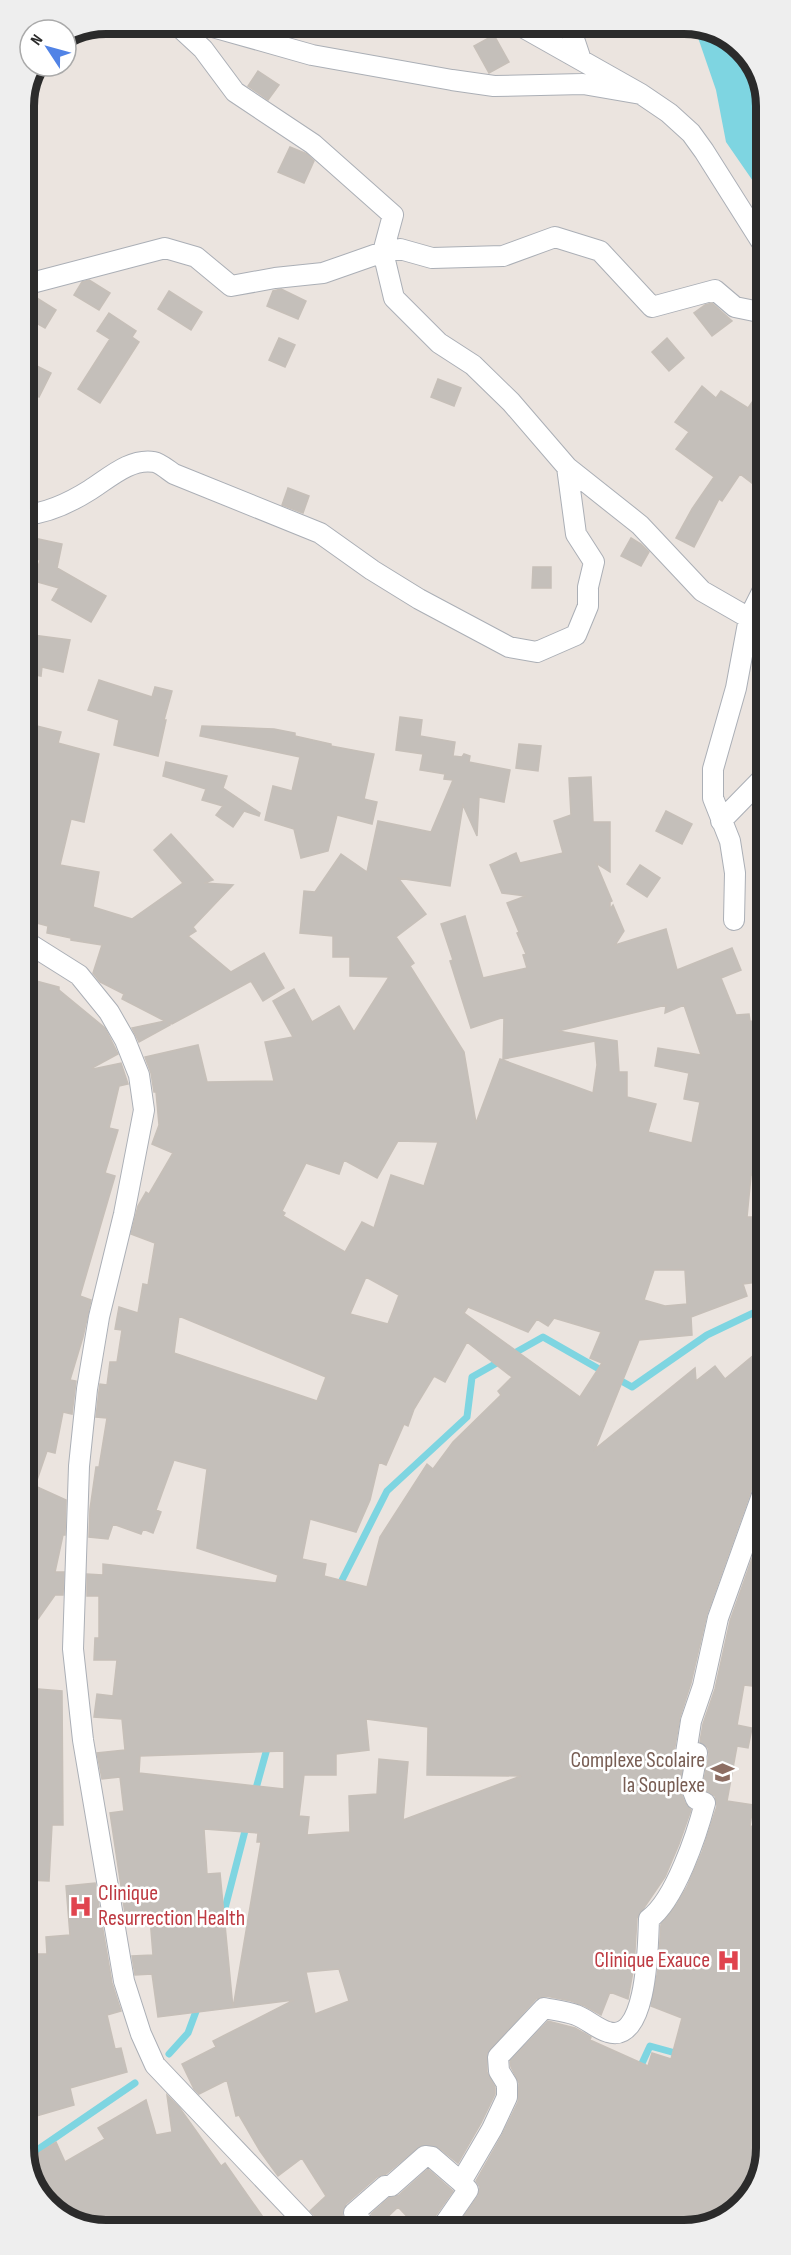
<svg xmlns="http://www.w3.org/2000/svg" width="791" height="2255" viewBox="0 0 791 2255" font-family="'Sofia Sans Condensed',sans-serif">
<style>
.water{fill:#7ed5e1}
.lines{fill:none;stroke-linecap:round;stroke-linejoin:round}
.stream{stroke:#7ed5e1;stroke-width:7}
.building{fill:#c4bfba;stroke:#c6bfb8;stroke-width:1.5;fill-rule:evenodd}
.minor-casing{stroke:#abafb6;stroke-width:22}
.minor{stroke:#fff;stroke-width:20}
.labels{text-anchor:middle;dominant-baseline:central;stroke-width:5;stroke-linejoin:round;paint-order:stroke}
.education-label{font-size:22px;fill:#785e54;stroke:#fff;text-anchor:end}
.health-label{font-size:22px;fill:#be3a42;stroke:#fff;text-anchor:start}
.rim{fill:none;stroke:#2b2b2b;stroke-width:8}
</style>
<rect width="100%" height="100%" fill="#ebe4df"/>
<path class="water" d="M694,26L735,41L764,85V197L726,142L716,90Z"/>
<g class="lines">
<path class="stream" d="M511,1355L543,1337L606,1373
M616,1378L632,1387L707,1335L766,1307
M338,1588L387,1491L467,1417L472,1377L502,1360
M255,1792L268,1745
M757,1834L760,1719L766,1698
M222,1920L247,1823
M169,2054L188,2033L198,2006
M638,2072L650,2046L679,2054
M27,2157L135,2083"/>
</g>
<path class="building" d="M494,35L509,62L489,73L474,46Z
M258,71L279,85L268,100L248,86Z
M290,147L307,154L314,161L304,183L278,172Z
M89,280L110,293L99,310L74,295L82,282Z
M281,289L306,301L298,319L267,306L273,291Z
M169,291L202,312L191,330L158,309Z
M32,295L56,310L45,328L24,316V297Z
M712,303L732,321L712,336L694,313L705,305Z
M109,313L136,331L132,337L139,342L100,403L78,389L110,339L97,331Z
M279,338L295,345L285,367L269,360Z
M667,338L684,358L669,371L652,352Z
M25,360L51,373L39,397L25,390Z
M438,379L461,388L454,406L431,397Z
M765,384V493L740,474L722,501L719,499L694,547L676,538L692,509L714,477L676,449L689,432L675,422L702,386L716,398L721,391L748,408Z
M288,488L309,496L303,513L282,505Z
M34,538L62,544L57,568L106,596L91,622L52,600L59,588L34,581L40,560L30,558Z
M631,538L641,544L649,552L641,566L621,556Z
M533,567H551V588H532Z
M25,634L70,640L63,672L42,667L41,676L25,673Z
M99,680L152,697L155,687L172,691L164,720H166L158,756L114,745L119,720L88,710Z
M400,717L422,720L420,736L455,742L453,756L462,757L464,754L470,756L469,762L510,770L504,802L479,797L477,836L463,805L450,886L398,878L426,914L396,937L414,963L410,966L464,1052L476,1123L500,1059L593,1093L597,1065L595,1041L503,1059L504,1017L471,1028L450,961L453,960L441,924L465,916L483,978L527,968L523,955L526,954L517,933L519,932L507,903L526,896L502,893L490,865L516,853L520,863L563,853L554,821L571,815L569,778L591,777L593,822H610V872L596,863L612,901L610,902V909L613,905L624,931L615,945L666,929L677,970L732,948L741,970L721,978L736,1015L749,1014L750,1021L765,1022L766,1143L751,1176L747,1217H753L756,1253L766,1252V1281L743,1284L747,1296L691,1317L692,1335L639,1340L595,1449L695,1368L696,1381L715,1366L725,1379L755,1354L766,1367V1472L759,1475L755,1480L707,1614L691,1683L680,1717L674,1752L675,1758L683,1764L680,1790L685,1803L691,1810L679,1844L665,1877L637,1918L634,1966L628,1999L610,1992L601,2015L585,2006L571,2001L546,1996L536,1999L487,2053V2072L495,2087V2094L481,2123L458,2163L439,2148L421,2145L386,2174L377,2177L346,2204L343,2210L342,2216L353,2230H324L321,2222L310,2211L326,2196L302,2158L278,2176L260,2151L239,2115L236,2116L227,2080L199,2094L194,2089L182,2064L216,2047L213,2041L294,2000L158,2017L152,1974L135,1975L132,1956L153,1955L150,1918L126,1920L110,1813L124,1811L120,1777L102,1779L97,1753L125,1750L122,1719L94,1717L97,1694L113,1696L117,1660H94L95,1638H99V1596H87V1574L103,1575V1564L276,1583L278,1575L197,1548L207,1469L174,1460L156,1510L161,1512L153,1533L143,1529L141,1534L113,1524L108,1539L89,1537L90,1509L96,1467H99L107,1418L96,1417L99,1391L100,1384L107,1385L110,1362H117L122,1330L115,1329L119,1307L138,1313L143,1284L148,1285L155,1243L131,1234L138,1206L146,1192L149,1194L173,1153L152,1144L159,1125L156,1092H154L151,1073L145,1057L198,1045L207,1082L274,1081L265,1042L293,1037L273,1001L294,989L312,1022L339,1006L354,1032L389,977L350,976V957H333V936L300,933L304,891L315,892L341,854L367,872L378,821L431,832L453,780L444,779L445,774L420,770L423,754L396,750ZM666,1005L665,1013L684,1005L701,1055L658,1048L655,1066L689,1073L684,1099L700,1102L692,1143L648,1132L656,1104L627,1097V1072H619L617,1041L558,1031ZM398,1141L438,1142L424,1186L391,1175L374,1228L362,1222L345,1252L283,1216L285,1213L282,1211L306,1163L339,1174L344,1160L377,1178ZM654,1270H685L687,1304L665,1306L644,1300ZM366,1277L399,1295L388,1324L350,1314ZM468,1307L528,1332L537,1319L548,1326L554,1318L601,1332L590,1358L602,1363L580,1397L464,1313ZM179,1316L326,1377L317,1401L174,1353ZM467,1342L512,1377L498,1391L501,1395L453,1442L433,1469L427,1464L380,1537L367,1587L324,1576L326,1564L302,1559L310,1519L356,1532L370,1500L379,1462L386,1465L404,1424L408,1426L414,1409L434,1376L445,1382ZM366,1719L428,1727L427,1775L521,1776L403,1820L408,1762L379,1759L377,1794L349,1796L350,1832L307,1835L309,1817L299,1816L304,1775H336V1754L369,1750ZM284,1751V1789L139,1773L140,1756ZM204,1829L258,1833L257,1842H261L233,2008L220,1873L207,1874ZM339,1969L349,2001L315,2014L306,1972Z
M29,724L61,732L58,743L99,754L84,822L71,819L60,865L99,872L93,907L132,919L183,883L154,850L171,834L213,880L204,883L233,885L193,927L196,931L188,936L231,972L264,953L284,988L263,1001L251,981L172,1024L169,1023L170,1025L139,1042L132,1028L165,1021L122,999L124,994L100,982L93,973L102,945L71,940V938L47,933L48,926L25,920V741Z
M202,726L274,729L295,733V736L331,744V746L374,754L364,799L377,802L372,824L337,815L328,851L301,858L294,829L265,820L273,786L292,791L300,757L200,736Z
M519,744L541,746L538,771L516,768Z
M166,762L227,776L223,788L260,813L259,816L244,811L233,827L216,815L223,806L202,800L206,789L163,776Z
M666,811L692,824L682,844L656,831Z
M640,865L660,878L647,897L627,884Z
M25,978L59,987V990L105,1028L118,1054L92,1068L93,1069L121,1063L128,1084L119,1086L109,1128L118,1130L105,1173L115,1176L80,1296L91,1300L83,1337L70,1380L76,1381L72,1414L63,1412L55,1453L47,1451L35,1486L66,1500L65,1535H63L55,1572H64L63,1595H55L26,1636Z
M766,1519V1579L756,1613L766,1614V1638L760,1687L744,1685L737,1725L752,1728L748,1748L737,1746L727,1801L753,1805L750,1826L767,1829V2149L750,2199L706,2228L455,2229L478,2196L480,2187L476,2181L502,2135L518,2102L519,2083L511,2067L510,2061L548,2021L575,2028L591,2037L590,2040L648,2066L652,2053L671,2059L682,2018L651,2006L658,1970L661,1924L677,1904L687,1887L702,1852L717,1806L715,1796L705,1790L703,1785L709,1754L708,1748L700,1742L703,1724L715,1689L730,1621Z
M26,1688L62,1691L63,1825H52L49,1881L27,1880Z
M95,1883L112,1983L121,2011L107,2015L115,2049L121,2048L127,2072L70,2088L74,2105L33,2117L31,1954H47L46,1937L70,1935L66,1886Z
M167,2095L179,2107L221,2166L225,2163L272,2230L101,2231L58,2215L28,2160L56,2142L65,2162L105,2139L98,2128L146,2100L156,2135L172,2132Z
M428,2169L453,2191L431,2222L429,2229H419L398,2207L379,2225L371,2214L389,2198L399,2195Z"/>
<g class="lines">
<defs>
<path id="minor" d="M176,24L203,49L235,92L313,144L393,215L383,252L394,298L439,343L473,365L511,402L567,467L640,525L702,591L749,618L736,688L713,769V798L730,841L735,873L734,920
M202,24L312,55L452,80L494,86L583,84L641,94
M517,24L641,94L669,113L691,133L704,151L764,246
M569,24L581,60
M24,285L165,248L196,257L231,286L275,278L323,273L383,252L400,249L432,258L503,256L555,237L600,251L652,307L715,290L735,307L764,313
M25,515C47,513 71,502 90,490C109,478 130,458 154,462C160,463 168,470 174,474L320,533L372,570L419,599L509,647L537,652L576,635L588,606V587L594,562L576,534L567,467
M749,618L765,586
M721,821L765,776
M25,941L79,975L109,1012L125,1040L139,1075L144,1110L124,1214L99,1317L87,1389L79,1466L73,1649L83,1740L124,1981L141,2034L155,2065L312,2230
M441,2229L468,2190L461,2182
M369,2230L354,2213L385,2186H391L425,2156L432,2157L461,2182L492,2129L507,2097V2084L499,2071L498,2057L544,2008C554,2010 566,2011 576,2015C587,2019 597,2029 608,2032C648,2045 648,1941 649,1919C675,1900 697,1834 705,1803L696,1799L691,1786L697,1753H686L691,1721L703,1686L718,1618L766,1484"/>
</defs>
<use href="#minor" class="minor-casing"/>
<use href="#minor" class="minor"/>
</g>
<defs>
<symbol id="school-bare" viewBox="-9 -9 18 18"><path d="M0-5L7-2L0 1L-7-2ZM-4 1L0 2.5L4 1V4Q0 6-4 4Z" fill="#8d6e63" stroke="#fff" stroke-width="2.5" paint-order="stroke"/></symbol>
<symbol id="hospital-bare" viewBox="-9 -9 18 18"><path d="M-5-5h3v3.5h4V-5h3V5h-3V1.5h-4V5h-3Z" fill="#e0444e" stroke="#fff" stroke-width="2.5" paint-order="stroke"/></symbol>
</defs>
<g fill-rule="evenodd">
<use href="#school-bare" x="706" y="1756" width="33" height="33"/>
<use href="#hospital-bare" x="64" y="1890" width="33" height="33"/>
<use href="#hospital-bare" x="712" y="1944" width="33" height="33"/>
</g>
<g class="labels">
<g class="education-label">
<text x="705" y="1760">Complexe Scolaire<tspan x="705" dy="25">la Souplexe</tspan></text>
</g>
<g class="health-label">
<text x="98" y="1893">Clinique<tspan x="98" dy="25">Resurrection Health</tspan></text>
<text x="710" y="1960" text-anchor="end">Clinique Exauce</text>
</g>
</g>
<path d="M0 0H791V2255H0ZM106 34H684A72 72 0 0 1 756 106V2148A72 72 0 0 1 684 2220H106A72 72 0 0 1 34 2148V106A72 72 0 0 1 106 34Z" fill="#eee" fill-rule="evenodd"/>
<path class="rim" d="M106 34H684A72 72 0 0 1 756 106V2148A72 72 0 0 1 684 2220H106A72 72 0 0 1 34 2148V106A72 72 0 0 1 106 34Z"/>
<g transform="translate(48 48) rotate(306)"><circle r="28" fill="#ffffff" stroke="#aaaaaa" stroke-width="1.5"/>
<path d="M0-4.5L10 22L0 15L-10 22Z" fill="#5183e6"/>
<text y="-9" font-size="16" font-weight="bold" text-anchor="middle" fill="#2b2b2b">N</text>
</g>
</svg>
